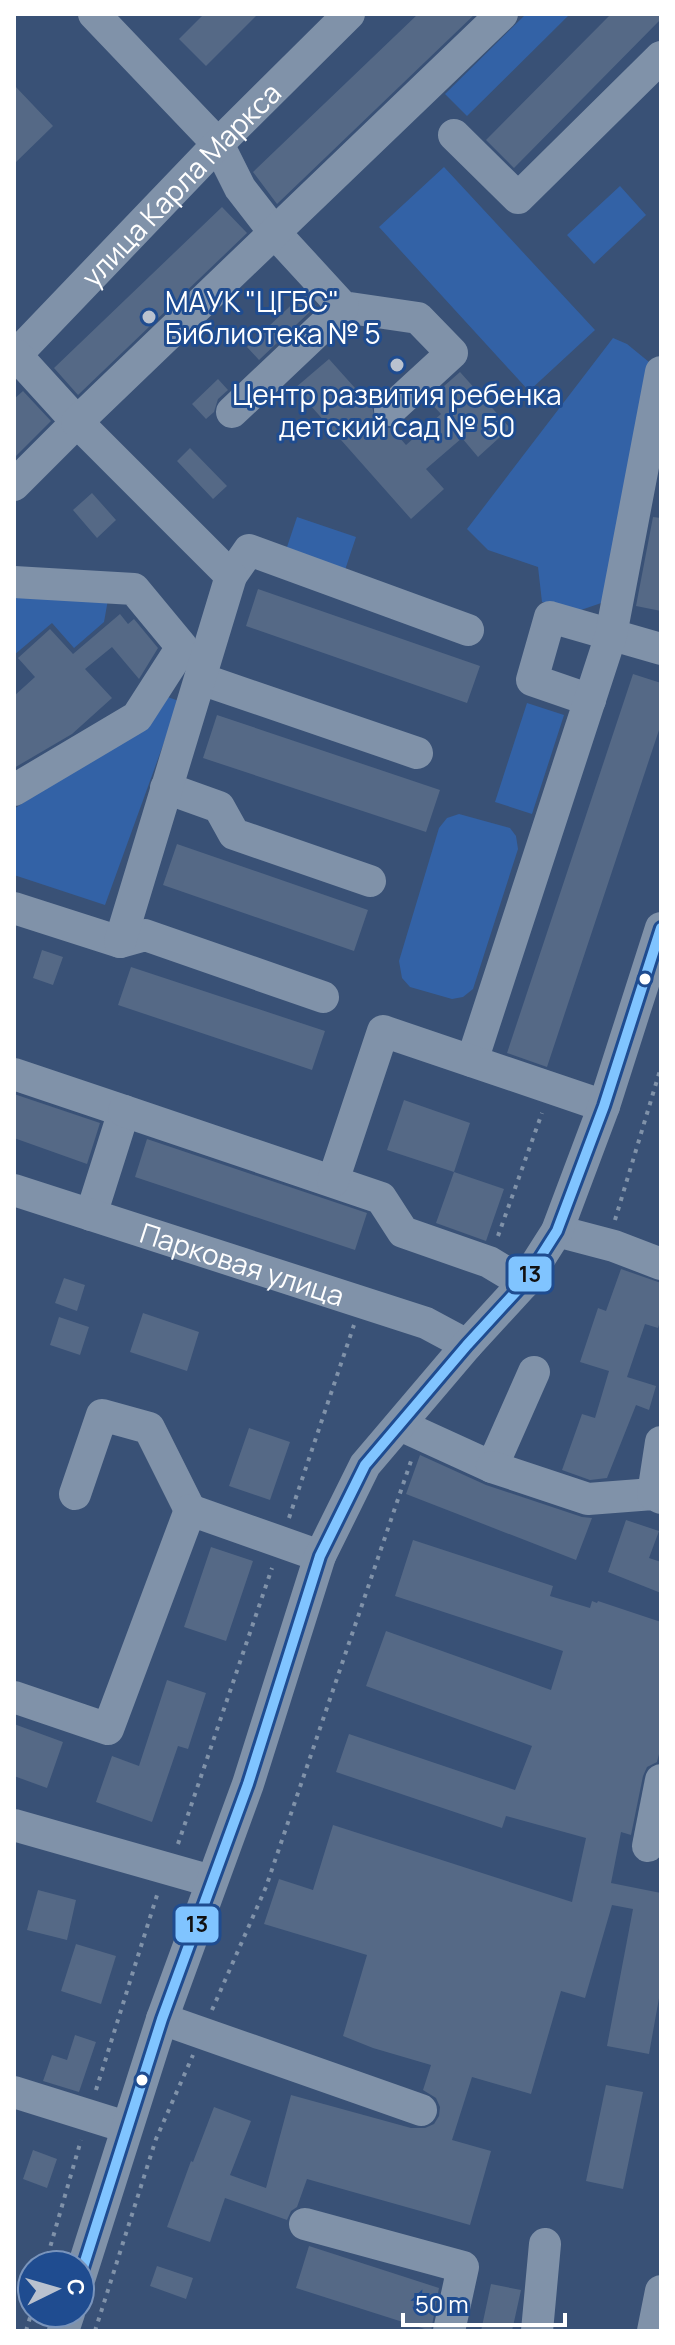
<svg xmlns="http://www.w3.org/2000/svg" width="675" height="2345" viewBox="0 0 675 2345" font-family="Manrope,sans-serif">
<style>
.green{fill:#3362a6}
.building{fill:#556986}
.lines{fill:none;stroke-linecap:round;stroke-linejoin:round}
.path{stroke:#8092a9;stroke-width:4;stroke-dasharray:4 6;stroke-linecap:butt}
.minor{stroke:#8092a9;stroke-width:32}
.bus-1-casing{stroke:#1f4c90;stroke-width:16}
.bus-1{stroke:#80c4ff;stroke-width:10}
.poi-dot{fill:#bac2cf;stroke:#1f4c90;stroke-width:3}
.bus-dot{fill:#fff;stroke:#1f4c90;stroke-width:3}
.labels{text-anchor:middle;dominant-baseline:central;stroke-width:6;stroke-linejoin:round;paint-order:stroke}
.street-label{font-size:28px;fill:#fff;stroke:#1f4c90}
.poi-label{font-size:28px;fill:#fff;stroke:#1f4c90;text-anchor:start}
.line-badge{stroke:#1f4c90;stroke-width:3}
.pale-badge-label{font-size:22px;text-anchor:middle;font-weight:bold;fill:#111}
</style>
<rect width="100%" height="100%" fill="#395176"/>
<path class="green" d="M526,14H570L467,116L445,94Z
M444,167L595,330L529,391L379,227Z
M620,186L646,215L594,264L567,235Z
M613,338L627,344L649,362L607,601L578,611L542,602L538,567L488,550L467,529Z
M297,517L356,537L344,573L285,553Z
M14,588L109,594L104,622L74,648L52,623L14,655Z
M159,694L179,701L105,905L14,875V809L141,723Z
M527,703L564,715L532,814L495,802Z
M459,814L510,828L516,836L518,849L473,989L463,997L452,999L410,987L402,978L399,961L439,828L447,818Z"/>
<path class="building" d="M204,14H258L206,66L179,39Z
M418,14H475L277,204L253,172Z
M611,14H661V19L514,168L486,140Z
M14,85L53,126L14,164Z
M222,207L247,233L78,395L54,368Z
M304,293L316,306L259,360L247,347Z
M329,359L372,407L376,422L384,428H391L406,445L441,414L428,400L460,372L510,428L478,457L462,438L426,469L444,489L411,519L295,388Z
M218,379L228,390L218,399L214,412L206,419L192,404Z
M23,391L51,421L14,458V399Z
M190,448L227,486L213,499L177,461Z
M92,493L116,520L97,538L73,510Z
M653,517L661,518V611L636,606Z
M258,589L480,666L467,703L246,626Z
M120,614L128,624L134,619L158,648L139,679L112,647L85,669L112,698L72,734L14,768V696L35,677L18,658L50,629L73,654Z
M633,674L661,683V724L547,1067L507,1053Z
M217,715L440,790L426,832L203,758Z
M177,844L368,910L354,951L163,885Z
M42,950L63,957L53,985L33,978Z
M131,967L325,1031L312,1070L118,1005Z
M14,1094L100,1123L87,1164L14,1138Z
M404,1100L470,1123L454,1172L387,1150Z
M147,1139L367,1213L355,1250L135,1177Z
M454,1172L504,1189L486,1241L436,1223Z
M621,1269L661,1283V1318L658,1328L645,1324L627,1377L656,1386L649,1410L636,1405L607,1478L590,1480L562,1470L582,1414L595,1418L609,1371L580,1362L598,1308L606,1311Z
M64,1278L85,1285L77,1311L55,1303Z
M143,1313L199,1332L187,1371L130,1352Z
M59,1317L89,1327L80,1355L50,1345Z
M249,1428L290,1442L270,1500L229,1486Z
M420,1455L486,1485L582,1517L592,1518L576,1560L406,1494Z
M626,1520L659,1531L649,1558L661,1562V1593L608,1572Z
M413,1540L553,1586L550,1596L590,1608L592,1601L597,1603L598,1601L661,1622V1746L657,1762L647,1767L643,1776L631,1835L621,1832L611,1883L661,1893V1987L649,2054L607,2046L633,1909L612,1905L585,1998L561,1991L531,2094L472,2077L452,2140L491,2151L470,2225L307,2179L297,2207L291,2211L287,2220L225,2198L210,2242L167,2227L191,2161L193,2162L214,2107L251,2121L230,2175L266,2188L291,2095L411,2128H425L434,2124L439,2116L440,2107L436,2098L423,2090L431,2065L373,2048L343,2036L367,1955L264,1924L279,1879L313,1890L333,1825L572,1902L586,1838L506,1816L502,1828L336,1772L349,1734L515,1790L532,1746L366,1686L386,1631L551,1690L563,1651L395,1596Z
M211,1547L253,1561L226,1641L184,1627Z
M167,1680L206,1693L188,1749L178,1746L152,1822L96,1802L112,1756L139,1766Z
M14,1724L63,1742L47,1788L14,1776Z
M38,1890L76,1900L67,1940L27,1930Z
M76,1944L116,1956L101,2004L61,1991Z
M75,2035L96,2042L79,2092L43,2081L52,2055L67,2060Z
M606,2085L643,2092L623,2189L586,2181Z
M33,2150L57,2159L47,2188L23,2179Z
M309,2246L439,2288L431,2331L296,2288Z
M157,2266L193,2278L186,2299L150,2286Z
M491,2284L521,2290L512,2331H481Z"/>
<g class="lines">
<path class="path" d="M615,1220L661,1067
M498,1236L542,1113
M289,1518L354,1325
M178,1844L272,1568
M212,2010L266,1887L412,1458
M96,2090L158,1892
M45,2265L81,2140
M26,2331L32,2311
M95,2331L156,2139L193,2055"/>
<g class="minor">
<path d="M94,14L218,144L240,188L275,233L343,307L418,318L452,353L390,410"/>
<path d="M454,135L518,198L661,57"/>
<path id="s1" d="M14,357L218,144L349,14"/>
<path d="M232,412L343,307"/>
<path d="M14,485L77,422L16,355"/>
<path d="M231,576L249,550L468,630"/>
<path d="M14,582L134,589L182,647L137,717L14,790"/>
<path d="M201,679L417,753"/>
<path d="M590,700L532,680L550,617L661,649"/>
<path d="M166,788L219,807L234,834L370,881"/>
<path d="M14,908L120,942L145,935L323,997"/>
<path d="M120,942L231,576L77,422L502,14"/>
<path d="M472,1061L611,635L661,372"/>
<path d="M14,1074L124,1111L91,1215"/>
<path d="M124,1111L381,1198L403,1232L489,1262L524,1283"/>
<path d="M333,1181L383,1031L604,1106"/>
<path id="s2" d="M14,1190L426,1323L467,1345"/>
<path d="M557,1231L614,1246L661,1264"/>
<path d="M400,1425L492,1467L534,1372"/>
<path d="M492,1467L588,1499L653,1494L661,1498"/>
<path d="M75,1494L102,1415L149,1428L190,1510"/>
<path d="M653,1494L661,1442"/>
<path d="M14,1697L108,1729L190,1510L320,1556"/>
<path d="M14,1825L211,1881"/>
<path d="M648,1846L661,1780"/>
<path d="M162,2019L421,2110"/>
<path d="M14,2092L126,2127"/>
<path d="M305,2224L463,2267L449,2331"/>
<path d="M80,2277L162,2019L248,1784L320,1556L365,1465L467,1345L524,1283L557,1231L604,1106L661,928"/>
<path d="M63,2331L69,2313"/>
<path d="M537,2331L545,2244"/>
<path d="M653,2331L661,2291"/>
</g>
<defs>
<path id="bus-1" d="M80,2277L162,2019L248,1784L320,1556L365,1465L467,1345L524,1283L557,1231L604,1106L661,928"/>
</defs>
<use href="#bus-1" class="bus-1-casing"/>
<use href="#bus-1" class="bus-1"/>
</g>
<g class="poi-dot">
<circle cx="149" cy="317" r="8"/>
<circle cx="397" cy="365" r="8"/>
</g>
<g class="bus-dot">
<circle cx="645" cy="979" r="7"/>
<circle cx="142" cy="2080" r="7"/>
</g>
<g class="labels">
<g class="street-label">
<text stroke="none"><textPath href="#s1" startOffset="240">улица Карла Маркса</textPath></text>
<text stroke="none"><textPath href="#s2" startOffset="240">Парковая улица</textPath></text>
</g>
<g class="poi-label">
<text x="165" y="301">МАУК "ЦГБС"<tspan x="165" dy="32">Библиотека № 5</tspan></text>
<text x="397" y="394" text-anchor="middle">Центр развития ребенка<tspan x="397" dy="32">детский сад № 50</tspan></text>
</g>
</g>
<g class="line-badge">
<rect x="507" y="1255" width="46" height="38" rx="8" fill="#80c4ff"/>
<rect x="174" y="1905" width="46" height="39" rx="8" fill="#80c4ff"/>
</g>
<g class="pale-badge-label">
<text x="530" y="1282">13</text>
<text x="197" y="1932">13</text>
</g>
<rect width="675" height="2345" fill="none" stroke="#ffffff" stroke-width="32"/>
<g transform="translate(56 2289) rotate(85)"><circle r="38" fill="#1f4c90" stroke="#7994bc" stroke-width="2"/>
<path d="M0-6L14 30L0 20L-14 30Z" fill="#bac2cf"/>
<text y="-12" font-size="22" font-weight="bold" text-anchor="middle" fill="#ffffff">С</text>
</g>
<path d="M403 2313v12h162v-12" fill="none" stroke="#ffffff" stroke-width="4"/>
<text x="415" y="2313" font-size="24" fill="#ffffff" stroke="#1f4c90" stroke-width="6" paint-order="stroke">50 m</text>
</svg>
